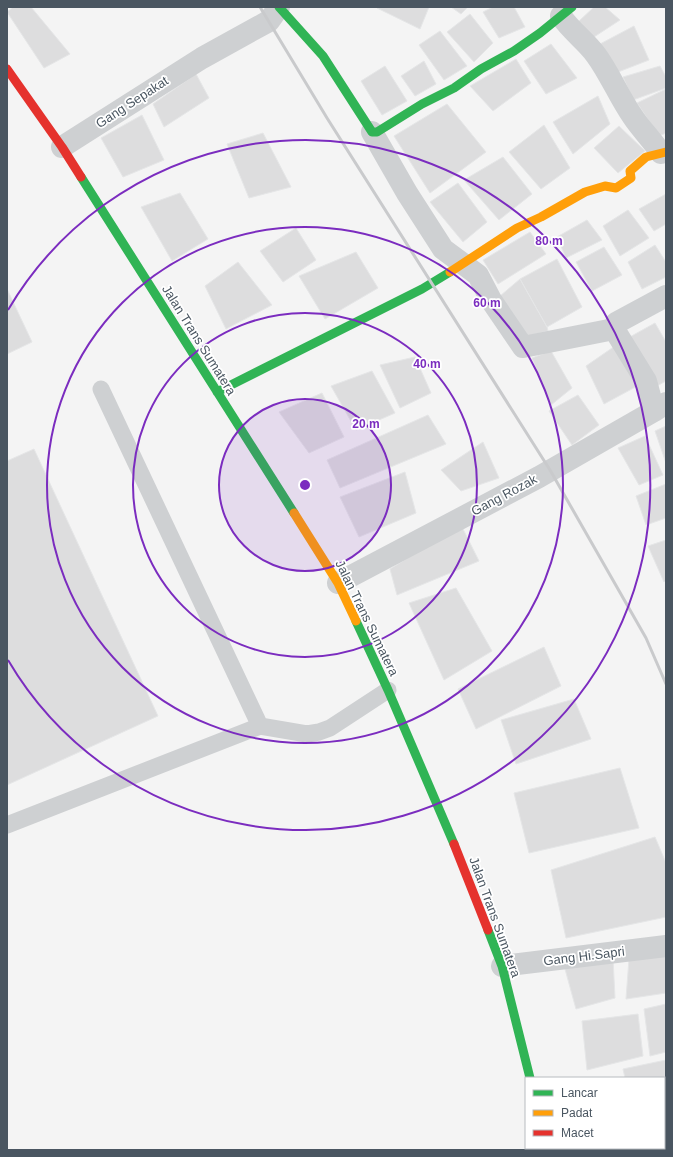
<svg xmlns="http://www.w3.org/2000/svg" width="673" height="1157" viewBox="0 0 673 1157" font-family="Helvetica,sans-serif">
<style>
.building{fill:#ddddde;stroke:#e5e6e7}
.lines{fill:none;stroke-linecap:round;stroke-linejoin:round}
.lane{stroke:#ced0d2;stroke-width:17}
.street{stroke:#ced0d2;stroke-width:22}
.fast{stroke:#30b455;stroke-width:9}
.slow{stroke:#ff9f0a;stroke-width:9}
.jam{stroke:#e5322d;stroke-width:9}
.rail{stroke:#c9cacc;stroke-width:3}
.ring{fill:none;stroke:#7b2cbf;stroke-width:2}
.labels{text-anchor:middle;dominant-baseline:central;stroke-width:3.5;stroke-linejoin:round;paint-order:stroke}
.street-label{font-size:13px;fill:#4a5661;stroke:#fff}
.centre{fill:#7b2cbf;stroke:#fff;stroke-width:2}
.ring-label{font-size:12px;text-anchor:middle;font-weight:bold;fill:#7b2cbf;stroke:#fff;stroke-width:3.5;stroke-linejoin:round;paint-order:stroke}
</style>
<rect width="100%" height="100%" fill="#f4f4f4"/>
<path class="building" d="M13,7H31L70,54L44,68L7,12Z
M377,7H429L420,29L377,8Z
M451,7H468L461,14Z
M493,7H514L525,27L499,38L483,12Z
M594,7H605L620,20L594,37L578,22Z
M470,14L493,43L474,62L447,32Z
M634,26L649,60L618,72L600,44Z
M440,31L467,66L444,80L419,45Z
M551,44L577,78L546,94L524,61Z
M516,59L531,83L493,111L470,86Z
M424,61L436,84L415,96L401,76Z
M385,66L407,101L382,115L361,81Z
M660,66L666,77V88L633,100L623,77Z
M196,74L209,98L164,127L153,104Z
M666,89V133L659,136L637,103Z
M598,96L610,124L573,154L553,122Z
M447,104L486,152L430,193L394,136Z
M142,115L164,160L123,177L101,138Z
M544,125L570,168L541,189L509,152Z
M619,126L645,151L618,173L594,148Z
M263,133L291,187L249,198L227,144Z
M503,157L532,194L499,220L464,180Z
M458,183L487,222L463,242L430,202Z
M180,193L208,239L172,261L141,207Z
M666,194V224L654,231L639,209Z
M628,210L649,238L620,256L603,226Z
M587,220L602,240L566,258L557,237Z
M296,228L316,260L283,282L260,251Z
M530,232L546,254L498,284L483,260Z
M655,245L666,262V277L642,289L628,262Z
M604,247L622,275L592,291L576,262Z
M356,252L378,288L325,319L299,276Z
M557,259L582,307L547,327L520,279Z
M238,262L272,305L226,329L205,286Z
M520,279L547,327L548,331L524,337L500,296Z
M7,289L32,342L7,354Z
M655,323L666,342V381L655,387L628,338Z
M615,346L641,384L604,404L586,366Z
M551,351L572,388L551,405L532,358Z
M415,357L431,393L400,408L380,365Z
M372,371L395,413L356,430L331,386Z
M322,393L344,437L309,453L279,412Z
M578,395L599,425L572,445L549,411Z
M428,415L446,444L340,488L327,460Z
M666,426V463L655,431Z
M645,436L663,475L639,485L618,448Z
M483,442L499,478L461,491L441,470Z
M34,449L158,716L7,785V461Z
M405,472L416,513L359,537L340,497Z
M666,484V518L646,525L636,496Z
M461,525L479,561L397,595L390,569Z
M666,540V580L664,582L648,546Z
M456,588L492,651L444,680L409,603Z
M544,647L561,686L476,729L458,689Z
M574,699L591,739L516,764L501,720Z
M620,768L639,828L529,853L514,793Z
M655,837L666,863V917L566,938L551,870Z
M666,955V993L626,999L629,959Z
M613,959L615,998L576,1009L565,969Z
M666,1004V1052L650,1056L644,1009Z
M638,1014L643,1056L587,1070L582,1021Z
M666,1060V1110H664V1078H625L623,1069Z
M664,1117H666V1150H648L647,1148H664Z"/>
<g class="lines">
<path class="lane" d="M101,389L260,726
M7,825L260,726L307,734L319,732L330,728L388,690"/>
<path class="street" d="M561,16C571,31 586,41 596,55C610,74 619,97 633,117C641,129 652,140 661,153
M372,132L407,193L443,249L478,275L491,300L523,347L614,329
M62,147L202,58L269,21L279,7
M654,411L646,381L614,329L616,323L666,296
M338,583L539,477L654,411L666,403
M502,966L666,946"/>
<path class="fast" d="M279,7L323,56L372,132H377L422,104L454,88L481,69L514,51L540,33L572,7
M81,177L294,513
M217,392L422,289L450,272
M356,621L388,690L454,844
M488,930L502,966L530,1078"/>
<path class="slow" d="M450,272L517,228L541,217L585,192L605,186L616,188L631,178L630,171L646,157L666,152
M294,513L338,583L356,621
M547,1148L548,1150"/>
<path class="jam" d="M7,69L62,147L81,177
M454,844L488,930"/>
<path class="rail" d="M260,7L327,118L550,470L646,638L666,684"/>
</g>
<circle cx="305" cy="485" r="86" fill="#7b2cbf" fill-opacity=".12"/>
<g class="ring">
<circle cx="305" cy="485" r="86"/>
<circle cx="305" cy="485" r="172"/>
<circle cx="305" cy="485" r="258"/>
<path d="M8 310A345 345 0 1 1 8 660"/>
</g>
<g class="labels">
<g class="street-label">
<text transform="translate(132 102) rotate(-33)">Gang Sepakat</text>
<text transform="translate(199 340) rotate(58)">Jalan Trans Sumatera</text>
<text transform="translate(504 495) rotate(-28)">Gang Rozak</text>
<text transform="translate(367 618) rotate(64)">Jalan Trans Sumatera</text>
<text transform="translate(495 917) rotate(70)">Jalan Trans Sumatera</text>
<text transform="translate(584 956) rotate(-7)">Gang Hi.Sapri</text>
</g>
</g>
<circle cx="305" cy="485" r="6" class="centre"/>
<g class="ring-label">
<text x="549" y="245">80 m</text>
<text x="487" y="307">60 m</text>
<text x="427" y="368">40 m</text>
<text x="366" y="428">20 m</text>
</g>
<rect width="673" height="1157" fill="none" stroke="#4a5661" stroke-width="16"/>
<rect x="525" y="1077" width="140" height="72" fill="#ffffff" stroke="#b7bbc0"/>
<rect x="533" y="1090" width="20" height="6" fill="#30b455" stroke="#b7bbc0"/>
<text x="561" y="1097" font-size="12" fill="#4a5661">Lancar</text>
<rect x="533" y="1110" width="20" height="6" fill="#ff9f0a" stroke="#b7bbc0"/>
<text x="561" y="1117" font-size="12" fill="#4a5661">Padat</text>
<rect x="533" y="1130" width="20" height="6" fill="#e5322d" stroke="#b7bbc0"/>
<text x="561" y="1137" font-size="12" fill="#4a5661">Macet</text>
</svg>
